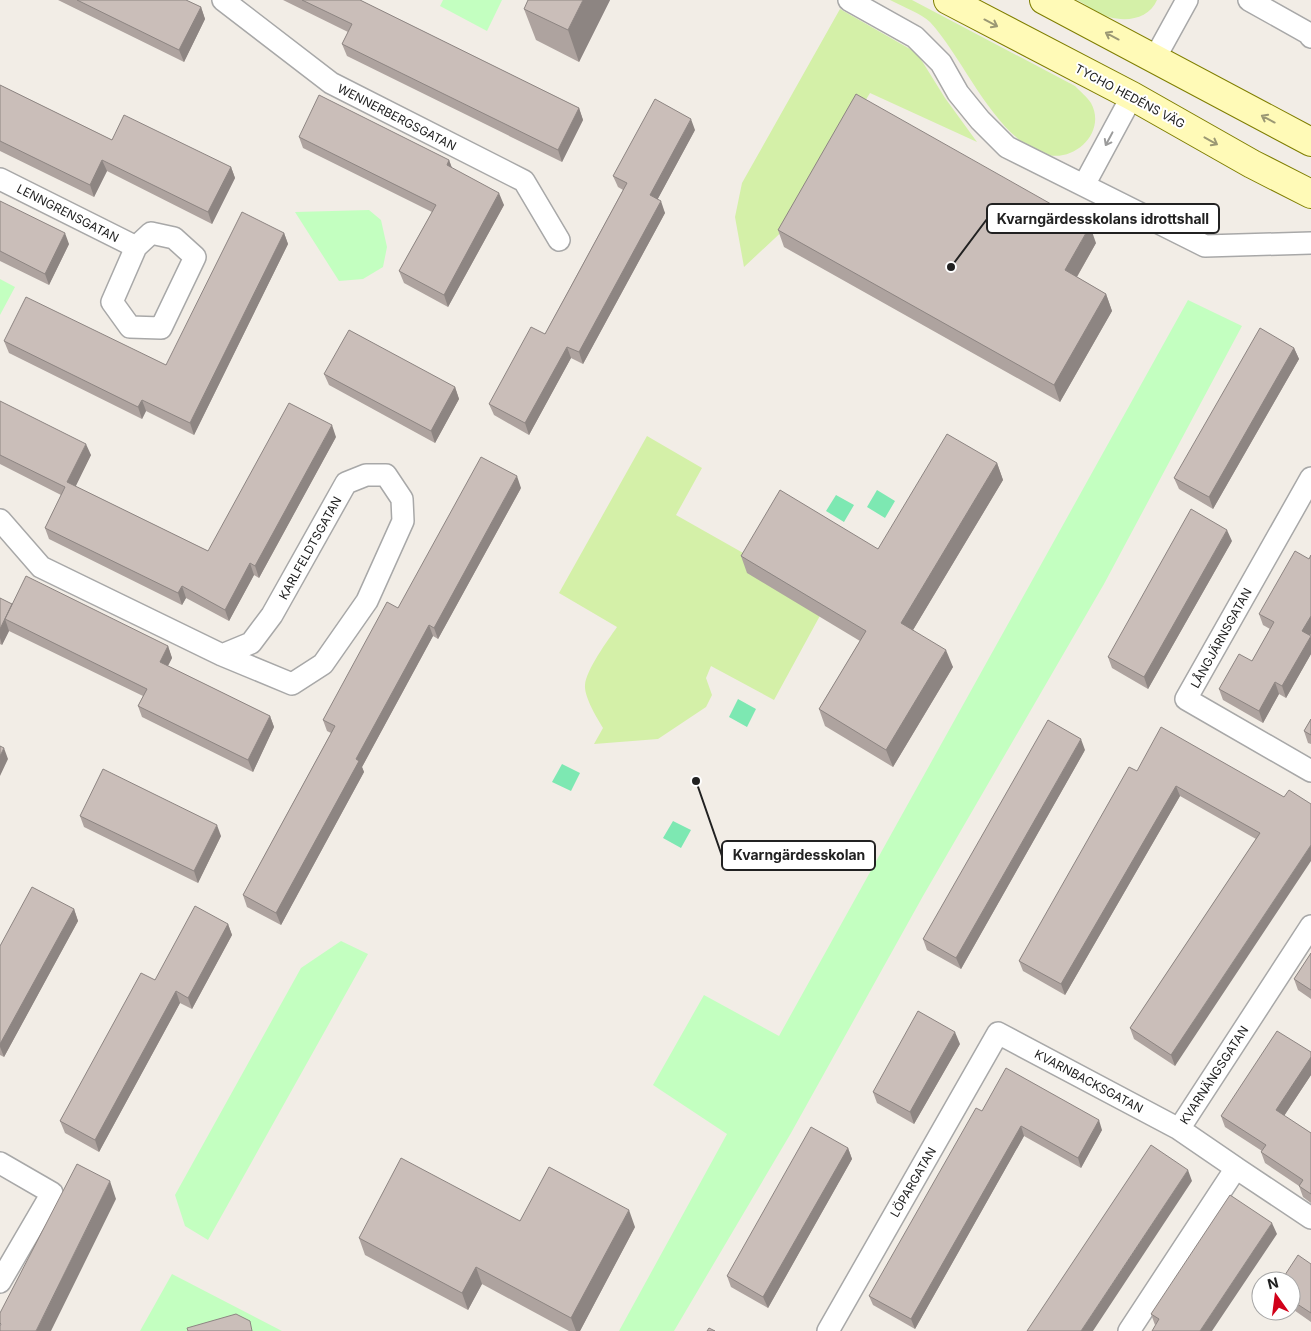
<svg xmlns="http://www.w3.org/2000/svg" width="1311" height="1331" viewBox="0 0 1311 1331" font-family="Inter,sans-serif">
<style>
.grass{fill:#d4f0a8}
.park{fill:#c3ffc0}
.pitch{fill:#7de8b2}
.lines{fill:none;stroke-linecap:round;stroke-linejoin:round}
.street-casing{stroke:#a8a8a8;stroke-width:24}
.secondary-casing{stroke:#7f7e00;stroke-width:30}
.street{stroke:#fff;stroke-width:21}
.secondary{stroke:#fffab7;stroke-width:28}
.wall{fill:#aea39f}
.shaded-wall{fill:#8d8582}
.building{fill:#cabeb9;stroke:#8d8582}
.oneway{stroke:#9b9874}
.oneway2{stroke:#9b9b9b}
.labels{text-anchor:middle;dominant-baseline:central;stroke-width:4;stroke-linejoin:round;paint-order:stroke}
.street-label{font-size:12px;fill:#212121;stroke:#fff}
.leader{fill:none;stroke:#212121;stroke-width:2}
.callout-dot{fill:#212121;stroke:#fff;stroke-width:2}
.callout{fill:#fff;stroke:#212121;stroke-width:2}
.callout-label{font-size:14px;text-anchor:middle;font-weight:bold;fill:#212121}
</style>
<rect width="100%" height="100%" fill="#f2ede6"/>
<path class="grass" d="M890,0H912L1075,86C1080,91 1087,97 1091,103C1107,132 1074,164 1044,154C994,137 965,60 930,22C922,14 901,6 890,0Z
M1077,0H1157C1149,19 1127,22 1109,17C1098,14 1087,5 1077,0Z
M840,9L917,53L945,98L977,142L870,93L789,225L744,267L735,217L742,183Z
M647,436L702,468L676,515L828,601L774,700L711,666L706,678L712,695L706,707L658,739L594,744L603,728C597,718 584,697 585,685C586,670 608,640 617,627L559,593Z"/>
<path class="park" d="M443,0H502L487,31L440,6Z
M369,210L381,220L387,247L383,267L363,279L339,281L295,212Z
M0,279L15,287L0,315Z
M1188,300L1242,326L1104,584L923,896L791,1133L674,1331H619L727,1134L653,1085L704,995L779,1036Z
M341,941L368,954L208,1240L185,1226L175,1195L301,968Z
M172,1274L282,1331H140Z"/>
<path class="pitch" d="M877,490L895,501L885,518L867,507Z
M836,495L854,505L844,522L826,511Z
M738,699L756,709L747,727L729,717Z
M562,764L580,773L571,791L552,782Z
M673,821L691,830L681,848L663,838Z"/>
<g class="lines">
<defs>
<path id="street" d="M223,0L331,83L524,181L559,240
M849,0L915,37L941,63L958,93L980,120L1007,147L1205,246L1311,243
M1249,0L1308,33L1311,37
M1155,58L1187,0
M0,179L136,247
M1084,185L1132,96
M151,233L174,238L195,257L161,328L130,327L112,302L136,247Z
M1311,478L1186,699L1311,771
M0,520L41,567L222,655L292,684L323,664L367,601L403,521L402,499L386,475H366L346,483L272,615L251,643L222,655
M0,1163L52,1193L0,1282
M1236,1168L1311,1218
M828,1331L998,1033L1179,1129
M1129,1331L1236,1168L1179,1129L1311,926"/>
<path id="secondary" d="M948,0L1132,96L1252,164L1311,194
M1044,0L1311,142"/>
</defs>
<use href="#street" class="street-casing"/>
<use href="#secondary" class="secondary-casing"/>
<use href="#street" class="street"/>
<use href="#secondary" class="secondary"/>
</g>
<path class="wall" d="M58,0H186L201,7L205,19L184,62Z
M283,0H360L579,108L583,120L562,162L347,56L342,44L348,32Z
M610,0L579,62L536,40L524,9Z
M0,85L112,140L231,167L235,178L212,224L107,171L94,197L0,151Z
M695,130L657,200L665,213L583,364L571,358L529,435L494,415L489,404L545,334L623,190L618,187L613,176Z
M299,137L449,160L452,168L504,205L448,307L404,283L399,271L432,212L303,148Z
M0,201L69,244L49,285L0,261Z
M778,230L1096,243L1077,277L1106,294L1112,311L1060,402L784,247Z
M284,233L288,244L194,435L146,411L142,419L9,353L4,341L166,365Z
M1294,348L1299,359L1213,509L1179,489L1174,478Z
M324,374L455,387L459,399L435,443L329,385Z
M0,401L91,455L75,486L208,551L336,437L259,578L254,575L229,621L186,598L182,605L49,539L45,528L61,495L0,464Z
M997,463L1003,480L913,630L953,667L893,767L825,726L819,709L860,641L747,573L741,556L878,549Z
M521,488L438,639L433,636L362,767L364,772L281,925L247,907L243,895L331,733L327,731L323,720L398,608Z
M1232,541L1148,689L1112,668L1108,657Z
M1311,555V634L1310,635L1311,654L1286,698L1279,694L1263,723L1223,700L1219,689L1252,661L1270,629L1263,625L1259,614L1309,559Z
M0,598L12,604L168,646L172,658L168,666L270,716L274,727L253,772L142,717L138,706L143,696L9,631L2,645L0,644Z
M1311,719V744L1308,743L1304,731Z
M1085,750L961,969L927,950L923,939Z
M1137,771L1284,797L1175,1066L1134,1039L1130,1028L1256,839L1180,796L1065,995L1023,971L1019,961Z
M80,816L221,836L198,883L84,827Z
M74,909L78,921L4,1057L0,1055V946Z
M228,924L232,935L192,1009L180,1003L99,1152L65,1133L60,1121L155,980Z
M1311,953V999L1298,990L1294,979Z
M960,1044L914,1124L877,1103L873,1092Z
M1311,1052V1075L1284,1116L1311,1133V1203L1303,1197L1299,1186L1265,1163L1261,1152L1262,1151L1225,1127L1221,1116Z
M982,1111L1102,1130L1081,1168L1024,1136L915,1329L873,1305L869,1296Z
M848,1148L852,1159L768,1308L731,1287L727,1276Z
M520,1221L635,1227L580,1331H569L482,1284L468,1310L365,1255L359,1238Z
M1277,1234L1155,1325L1151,1314Z
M1311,1264V1322L1291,1308V1281Z"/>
<path class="shaded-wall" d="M583,0H610L579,62L568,30Z
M201,7L205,19L184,62L179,50Z
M579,108L583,120L562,162L558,150Z
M691,119L695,130L654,206L650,195Z
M102,160L107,171L94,197L90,185Z
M449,160L453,171L447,165Z
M231,167L235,178L212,224L208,212Z
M499,193L504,205L448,307L444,295Z
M661,201L665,213L583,364L579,352Z
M1090,226L1096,243L1071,287L1065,270Z
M65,233L69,244L49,285L45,274Z
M284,233L288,244L194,435L190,423Z
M1106,294L1112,311L1060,402L1054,385Z
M567,347L571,358L529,435L525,423Z
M1294,348L1299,359L1213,509L1209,497Z
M455,387L459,399L435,443L431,431Z
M142,400L146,411L142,419L138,407Z
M332,425L336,437L259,578L255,566Z
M86,444L91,455L72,494L67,482Z
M997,463L1003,480L907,640L901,623Z
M517,476L521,488L438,639L434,628Z
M1227,530L1232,541L1148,689L1144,677Z
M250,563L254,575L229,621L225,610Z
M182,586L186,598L182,605L178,593Z
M12,604L5,619L9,631L2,645L0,638V629Z
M1311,616V634L1306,642L1302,631Z
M429,625L433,636L362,767L364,772L281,925L276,913L356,759Z
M1311,636V654L1286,698L1282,686Z
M168,646L172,658L164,673L160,662Z
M946,650L953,667L893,767L886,750Z
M1275,682L1279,694L1263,723L1259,711Z
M270,716L274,727L253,772L248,760Z
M1081,739L1085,750L961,969L956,958Z
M4,748L8,759L0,776V756Z
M1176,786L1180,796L1065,995L1061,984Z
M217,825L221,836L198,883L194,871Z
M1311,845V861L1175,1066L1171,1055Z
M74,909L78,921L4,1057L0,1047V1044Z
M228,924L232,935L192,1009L188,998Z
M176,991L180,1003L99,1152L95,1140Z
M955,1032L960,1044L914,1124L910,1112Z
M1311,1057V1075L1280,1122L1276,1110Z
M1099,1120L1102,1130L1081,1168L1078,1158Z
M1021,1126L1024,1136L915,1329L911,1319Z
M848,1148L852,1159L768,1308L763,1297Z
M1188,1170L1192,1181L1093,1331H1081Z
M110,1181L116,1199L51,1331H36Z
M629,1210L635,1227L580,1331H576L571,1318Z
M1272,1223L1277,1234L1212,1331H1200Z
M476,1267L482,1284L468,1310L462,1293Z"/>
<path class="building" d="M77,0H186L201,7L179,50Z
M302,0H360L579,108L558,150L342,44L352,24Z
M528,0H583L568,30L524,9Z
M0,85L112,140L124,115L231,167L208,212L102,160L90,185L0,141Z
M856,94L1090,226L1065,270L1106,294L1054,385L778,230Z
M319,95L449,160L447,165L499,193L444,295L399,271L436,205L299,137Z
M655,99L691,119L650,195L661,201L579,352L567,347L525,423L489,404L531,327L545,334L568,292L627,183L613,176Z
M0,201L65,233L45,274L0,251Z
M242,212L284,233L190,423L142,400L138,407L4,341L26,297L166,365Z
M1260,328L1294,348L1209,497L1174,478Z
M349,330L455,387L431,431L324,374Z
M0,401L86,444L67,482L208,551L289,403L332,425L255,566L250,563L225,610L182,586L178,593L45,528L65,487L0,455Z
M947,434L997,463L901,623L946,650L886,750L819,709L866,631L741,556L780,490L878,549Z
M481,457L517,476L434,628L429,625L356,759L359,761L276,913L243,895L335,726L323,720L387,602L398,608Z
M1191,509L1227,530L1144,677L1108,657Z
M1295,551L1309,559L1311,555V616L1302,631L1311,636L1282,686L1275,682L1259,711L1219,689L1239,654L1252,661L1274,622L1259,614Z
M26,576L168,646L160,662L270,716L248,760L138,706L147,689L5,619Z
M0,598L12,604L0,629Z
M1311,719V735L1304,731Z
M1048,720L1081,739L956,958L923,939Z
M1161,727L1284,797L1289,790L1311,804V845L1171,1055L1130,1028L1260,833L1176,786L1061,984L1019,961L1129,767L1137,771Z
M0,746L4,748L0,756Z
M103,769L217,825L194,871L80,816Z
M32,887L74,909L0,1044V946Z
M195,906L228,924L188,998L176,991L95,1140L60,1121L141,973L155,980Z
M1311,953V990L1294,979Z
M918,1011L955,1032L910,1112L873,1092Z
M1277,1031L1311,1052V1057L1276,1110L1311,1133V1194L1299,1186L1303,1180L1261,1152L1266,1145L1221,1116Z
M1006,1068L1099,1120L1078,1158L1021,1126L911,1319L869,1296L976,1108L982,1111Z
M811,1127L848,1148L763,1297L727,1276Z
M1151,1145L1188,1170L1081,1331H1027Z
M401,1158L520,1221L549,1167L629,1210L571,1318L476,1267L462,1293L359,1238Z
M77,1164L110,1181L36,1331H0V1326L1,1324L0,1323V1313Z
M1230,1195L1272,1223L1200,1331H1152L1159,1319L1151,1314Z
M1298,1255L1311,1264V1313L1291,1300V1281H1281Z
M236,1314L250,1321L252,1331H188L187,1328Z
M709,1328L715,1331H707Z"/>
<defs><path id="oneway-shaft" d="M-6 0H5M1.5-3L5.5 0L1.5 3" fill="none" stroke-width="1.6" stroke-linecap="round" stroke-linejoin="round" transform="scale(1.25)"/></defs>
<g class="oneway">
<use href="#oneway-shaft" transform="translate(991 23) rotate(28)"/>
<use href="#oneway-shaft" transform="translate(1112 36) rotate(-152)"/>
<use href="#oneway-shaft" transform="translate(1268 119) rotate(-152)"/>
<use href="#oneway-shaft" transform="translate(1211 141) rotate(29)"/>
</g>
<use class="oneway2" href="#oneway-shaft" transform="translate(1109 139) rotate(118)"/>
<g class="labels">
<g class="street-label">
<text transform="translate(1130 96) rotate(28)">TYCHO HEDÉNS VÄG</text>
<text transform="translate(397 117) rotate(27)">WENNERBERGSGATAN</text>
<text transform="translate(68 213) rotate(27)">LENNGRENSGATAN</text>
<text transform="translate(310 548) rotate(-61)">KARLFELDTSGATAN</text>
<text transform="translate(1221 638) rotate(-61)">LÅNGJÄRNSGATAN</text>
<text transform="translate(1214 1075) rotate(-57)">KVARNÄNGSGATAN</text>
<text transform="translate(1089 1081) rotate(28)">KVARNBACKSGATAN</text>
<text transform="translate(913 1182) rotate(-60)">LÖPARGATAN</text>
</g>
</g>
<path class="leader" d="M951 267L987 219M696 781L722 856"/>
<g class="callout-dot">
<circle cx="951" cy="267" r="5"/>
<circle cx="696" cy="781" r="5"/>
</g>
<g class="callout">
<rect x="987" y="204" width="232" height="29" rx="5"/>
<rect x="722" y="841" width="153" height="29" rx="5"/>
</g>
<g class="callout-label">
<text x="1103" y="224">Kvarngärdesskolans idrottshall</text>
<text x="799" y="860">Kvarngärdesskolan</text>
</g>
<g transform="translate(1276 1296) rotate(346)"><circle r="24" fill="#ffffff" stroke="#a6a6a6"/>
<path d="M0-4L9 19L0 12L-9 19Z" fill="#d10019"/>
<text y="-8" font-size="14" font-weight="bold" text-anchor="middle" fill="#212121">N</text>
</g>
</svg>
